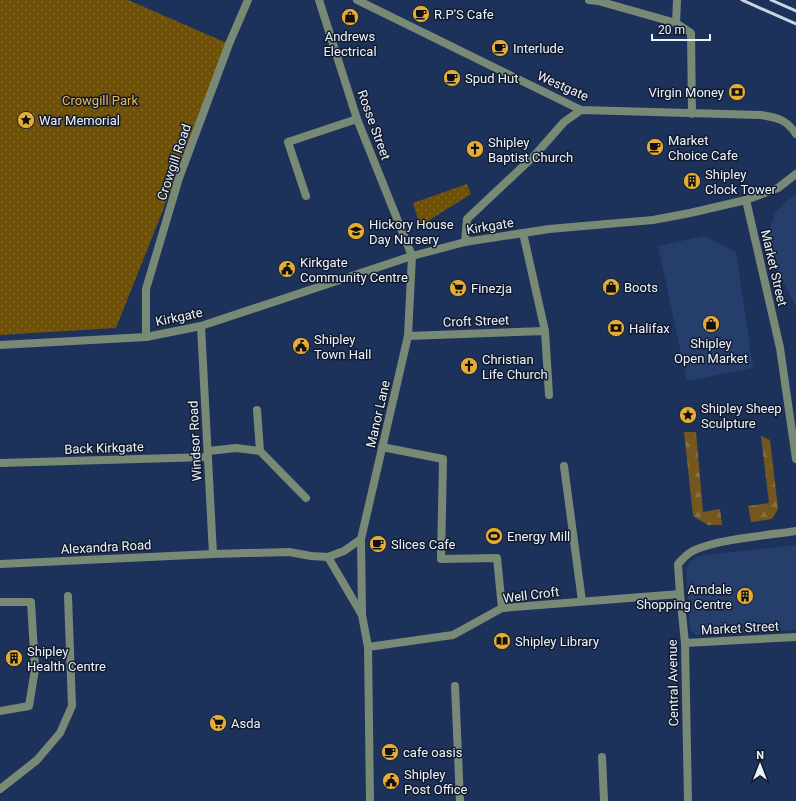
<svg xmlns="http://www.w3.org/2000/svg" width="796" height="801" viewBox="0 0 796 801" font-family="Roboto,sans-serif">
<style>
.built{fill:#263e6b}
.forest{fill:url(#forest-firs)}
.park{fill:url(#park-dots)}
.lines{fill:none;stroke-linecap:round;stroke-linejoin:round}
.service{stroke:#788976;stroke-width:8}
.pedestrian{stroke:#788976;stroke-width:8}
.minor{stroke:#788976;stroke-width:8}
.tertiary{stroke:#788976;stroke-width:8}
.rail{stroke:#ccd4e3;stroke-width:3}
.labels{text-anchor:middle;dominant-baseline:central;stroke-width:3;stroke-linejoin:round;paint-order:stroke}
.poi-label{font-size:13px;fill:#edf3fd;stroke:#111b2d;text-anchor:start}
.street-label{font-size:13px;fill:#edf3fd;stroke:#111b2d}
.park-label{font-size:13px;fill:#ebb853;stroke:#111b2d}
</style>
<defs>
<pattern id="forest-firs" width="22" height="20" patternUnits="userSpaceOnUse"><rect width="22" height="20" fill="#73571f"/><path d="M5 1l3.5 6h-7zM16 11l3.5 6h-7z" fill="#877040"/></pattern>
<pattern id="park-dots" width="8" height="8" patternUnits="userSpaceOnUse"><rect width="8" height="8" fill="#6f5007"/><path d="M2 2h.1M6 6h.1" fill="none" stroke="#846a2c" stroke-width="1.8" stroke-linecap="round"/></pattern>
</defs>
<rect width="100%" height="100%" fill="#1d325a"/>
<path class="built" d="M796,194V307L770,254L768,233L776,211L788,200Z
M704,236L736,252L753,368L687,381L658,246Z
M796,545V630L696,635L690,630L686,571L689,562L698,556Z"/>
<path class="forest" d="M684,432H696L703,512L720,509L722,525H708L693,516Z
M761,436L770,440L778,509L772,519L751,522L748,506L769,503Z"/>
<path class="park" d="M0,0H128L229,44L116,328L0,335Z
M467,184L471,194L420,226L413,203Z"/>
<g class="lines">
<path class="service" d="M746,200L780,348L796,459
M523,233L545,331L549,395
M408,336L545,331
M382,447L443,459L441,559L497,558L502,608
M208,451L236,448L260,451L257,410
M260,451L306,498
M0,463L208,457
M564,466L582,601
M0,602H31L35,669L29,706L0,711
M455,686L460,801
M602,757L604,801
M0,789L37,760L60,733L72,706L68,596"/>
<path class="pedestrian" d="M676,23L677,0
M361,539L362,614
M328,557L362,615L368,647L370,801
M368,647L453,635L502,608L680,594"/>
<path class="minor" d="M357,0L581,110L761,115C778,118 786,119 796,134
M589,0L598,1L676,23L691,33L692,114
M306,196L288,142L357,119
M465,242L467,219L535,155L564,122L581,110
M201,326L213,554
M146,337V289L179,178L229,44L248,0
M0,564L213,554L289,552L311,556L328,557L344,551L361,539L408,336L412,256L357,119L319,0
M685,643L796,637
M688,801L685,643L680,594L678,564C681,561 684,557 687,555C703,540 772,535 796,531"/>
<path class="tertiary" d="M0,345L146,337L201,326L412,256L465,242L549,229L653,220L690,213L746,200L778,188L796,174"/>
<path class="rail" d="M742,0L796,24
M771,0L796,11"/>
</g>
<defs>
<symbol id="cafe-disc" viewBox="-11 -11 22 22"><circle r="9.5" fill="#e5ad35" stroke="#111b2d"/><path d="M-5.5-4.5H6V0H3Q3 3.5 0 3.5H-2.5Q-5.5 3.5-5.5 0ZM3-3.2v2h1.7v-2ZM-6 4.5H4V6H-6Z" fill="#111"/></symbol>
<symbol id="shop-disc" viewBox="-11 -11 22 22"><circle r="9.5" fill="#e5ad35" stroke="#111b2d"/><path d="M-5-2.5h2.3a2.7 3.5 0 0 1 5.4 0H5L5.5 6h-11ZM-1.5-2.5h3a1.5 2.3 0 0 0-3 0Z" fill="#111"/></symbol>
<symbol id="bank-disc" viewBox="-11 -11 22 22"><circle r="9.5" fill="#e5ad35" stroke="#111b2d"/><path d="M-6-4H6V4H-6ZM0-2.3a2.3 2.3 0 1 0 0 4.6a2.3 2.3 0 1 0 0-4.6Z" fill="#111"/></symbol>
<symbol id="sight-disc" viewBox="-11 -11 22 22"><circle r="9.5" fill="#e5ad35" stroke="#111b2d"/><path d="M0-6L1.8-2.2L6-1.7L2.9 1.2L3.7 5.4L0 3.3L-3.7 5.4L-2.9 1.2L-6-1.7L-1.8-2.2Z" fill="#111"/></symbol>
<symbol id="church-disc" viewBox="-11 -11 22 22"><circle r="9.5" fill="#e5ad35" stroke="#111b2d"/><path d="M-1.2-6h2.4v3.5h3.3v2.4h-3.3V6h-2.4V-.1h-3.3v-2.4h3.3Z" fill="#111"/></symbol>
<symbol id="building-disc" viewBox="-11 -11 22 22"><circle r="9.5" fill="#e5ad35" stroke="#111b2d"/><path d="M-4-6H4V6H1V3H-1V6H-4ZM-2.5-4.3h1.7v1.8h-1.7ZM.8-4.3h1.7v1.8H.8ZM-2.5-1h1.7V.8h-1.7ZM.8-1h1.7V.8H.8Z" fill="#111"/></symbol>
<symbol id="school-disc" viewBox="-11 -11 22 22"><circle r="9.5" fill="#e5ad35" stroke="#111b2d"/><path d="M0-5L7-2L0 1L-7-2ZM-4 1L0 2.5L4 1V4Q0 6-4 4Z" fill="#111"/></symbol>
<symbol id="civic-disc" viewBox="-11 -11 22 22"><circle r="9.5" fill="#e5ad35" stroke="#111b2d"/><path d="M-.6-6.5H3V-4.5H.6V-3L4-1V1h2V6H-6V1h2V-1L-.6-3ZM-1.2 2.5V6h2.4V2.5Z" fill="#111"/></symbol>
<symbol id="supermarket-disc" viewBox="-11 -11 22 22"><circle r="9.5" fill="#e5ad35" stroke="#111b2d"/><path d="M-6-5.5h2.5l.6 2H6L4.5 2H-2.5L-4.4-4H-6ZM-1.5 3.2a1.3 1.3 0 1 0 .1 0ZM3 3.2a1.3 1.3 0 1 0 .1 0Z" fill="#111"/></symbol>
<symbol id="stadium-disc" viewBox="-11 -11 22 22"><circle r="9.5" fill="#e5ad35" stroke="#111b2d"/><path d="M0-5a6.5 5 0 1 0 0 10a6.5 5 0 1 0 0-10ZM-3.5-1.8h7v3.6h-7Z" fill="#111"/></symbol>
<symbol id="library-disc" viewBox="-11 -11 22 22"><circle r="9.5" fill="#e5ad35" stroke="#111b2d"/><path d="M-6-4Q-3-5.5-.7-3.5V5Q-3 3-6 4ZM6-4Q3-5.5 .7-3.5V5Q3 3 6 4Z" fill="#111"/></symbol>
</defs>
<g fill-rule="evenodd">
<use href="#cafe-disc" x="411" y="4" width="20" height="20"/>
<use href="#shop-disc" x="340" y="7" width="20" height="20"/>
<use href="#cafe-disc" x="490" y="38" width="20" height="20"/>
<use href="#cafe-disc" x="442" y="68" width="20" height="20"/>
<use href="#bank-disc" x="727" y="82" width="20" height="20"/>
<use href="#sight-disc" x="16" y="110" width="20" height="20"/>
<use href="#cafe-disc" x="645" y="137" width="20" height="20"/>
<use href="#church-disc" x="465" y="139" width="20" height="20"/>
<use href="#building-disc" x="682" y="171" width="20" height="20"/>
<use href="#school-disc" x="346" y="221" width="20" height="20"/>
<use href="#civic-disc" x="277" y="259" width="20" height="20"/>
<use href="#shop-disc" x="601" y="277" width="20" height="20"/>
<use href="#supermarket-disc" x="448" y="278" width="20" height="20"/>
<use href="#shop-disc" x="701" y="314" width="20" height="20"/>
<use href="#bank-disc" x="606" y="318" width="20" height="20"/>
<use href="#civic-disc" x="291" y="336" width="20" height="20"/>
<use href="#church-disc" x="459" y="356" width="20" height="20"/>
<use href="#sight-disc" x="678" y="405" width="20" height="20"/>
<use href="#stadium-disc" x="484" y="526" width="20" height="20"/>
<use href="#cafe-disc" x="368" y="534" width="20" height="20"/>
<use href="#building-disc" x="735" y="586" width="20" height="20"/>
<use href="#library-disc" x="492" y="631" width="20" height="20"/>
<use href="#building-disc" x="4" y="648" width="20" height="20"/>
<use href="#supermarket-disc" x="208" y="713" width="20" height="20"/>
<use href="#cafe-disc" x="380" y="742" width="20" height="20"/>
<use href="#civic-disc" x="381" y="771" width="20" height="20"/>
</g>
<g class="labels">
<g class="poi-label">
<text x="434" y="14">R.P'S Cafe</text>
<text x="350" y="36" text-anchor="middle">Andrews<tspan x="350" dy="15">Electrical</tspan></text>
<text x="513" y="48">Interlude</text>
<text x="465" y="78">Spud Hut</text>
<text x="724" y="92" text-anchor="end">Virgin Money</text>
<text x="39" y="120">War Memorial</text>
<text x="668" y="140">Market<tspan x="668" dy="15">Choice Cafe</tspan></text>
<text x="488" y="142">Shipley<tspan x="488" dy="15">Baptist Church</tspan></text>
<text x="705" y="174">Shipley<tspan x="705" dy="15">Clock Tower</tspan></text>
<text x="369" y="224">Hickory House<tspan x="369" dy="15">Day Nursery</tspan></text>
<text x="300" y="262">Kirkgate<tspan x="300" dy="15">Community Centre</tspan></text>
<text x="624" y="287">Boots</text>
<text x="471" y="288">Finezja</text>
<text x="629" y="328">Halifax</text>
<text x="314" y="339">Shipley<tspan x="314" dy="15">Town Hall</tspan></text>
<text x="711" y="343" text-anchor="middle">Shipley<tspan x="711" dy="15">Open Market</tspan></text>
<text x="482" y="359">Christian<tspan x="482" dy="15">Life Church</tspan></text>
<text x="701" y="408">Shipley Sheep<tspan x="701" dy="15">Sculpture</tspan></text>
<text x="507" y="536">Energy Mill</text>
<text x="391" y="544">Slices Cafe</text>
<text x="732" y="589" text-anchor="end">Arndale<tspan x="732" dy="15">Shopping Centre</tspan></text>
<text x="515" y="641">Shipley Library</text>
<text x="27" y="651">Shipley<tspan x="27" dy="15">Health Centre</tspan></text>
<text x="231" y="723">Asda</text>
<text x="403" y="752">cafe oasis</text>
<text x="404" y="774">Shipley<tspan x="404" dy="15">Post Office</tspan></text>
</g>
<g class="street-label">
<text transform="translate(563 86) rotate(24)">Westgate</text>
<text transform="translate(374 125) rotate(70)">Rosse Street</text>
<text transform="translate(174 162) rotate(-71)">Crowgill Road</text>
<text transform="translate(490 226) rotate(-9)">Kirkgate</text>
<text transform="translate(774 268) rotate(77)">Market Street</text>
<text transform="translate(179 317) rotate(-12)">Kirkgate</text>
<text transform="translate(476 321) rotate(-2)">Croft Street</text>
<text transform="translate(378 414) rotate(-77)">Manor Lane</text>
<text transform="translate(195 441) rotate(-93)">Windsor Road</text>
<text transform="translate(104 448) rotate(-2)">Back Kirkgate</text>
<text transform="translate(106 547) rotate(-3)">Alexandra Road</text>
<text transform="translate(531 595) rotate(-7)">Well Croft</text>
<text transform="translate(740 628) rotate(-3)">Market Street</text>
<text transform="translate(673 683) rotate(-91)">Central Avenue</text>
</g>
<g class="park-label">
<text x="100" y="100">Crowgill Park</text>
</g>
</g>
<g transform="translate(760 765)" stroke="#111b2d" stroke-width="3" paint-order="stroke">
<path d="M0-3L7 15L0 10L-7 15Z" fill="#edf3fd"/>
<text y="-6" font-size="11" font-weight="bold" text-anchor="middle" fill="#edf3fd">N</text>
</g>
<path d="M652 34v6h58v-6" fill="none" stroke="#edf3fd" stroke-width="2"/>
<text x="658" y="34" font-size="12" fill="#edf3fd" stroke="#111b2d" stroke-width="3" paint-order="stroke">20 m</text>
</svg>
